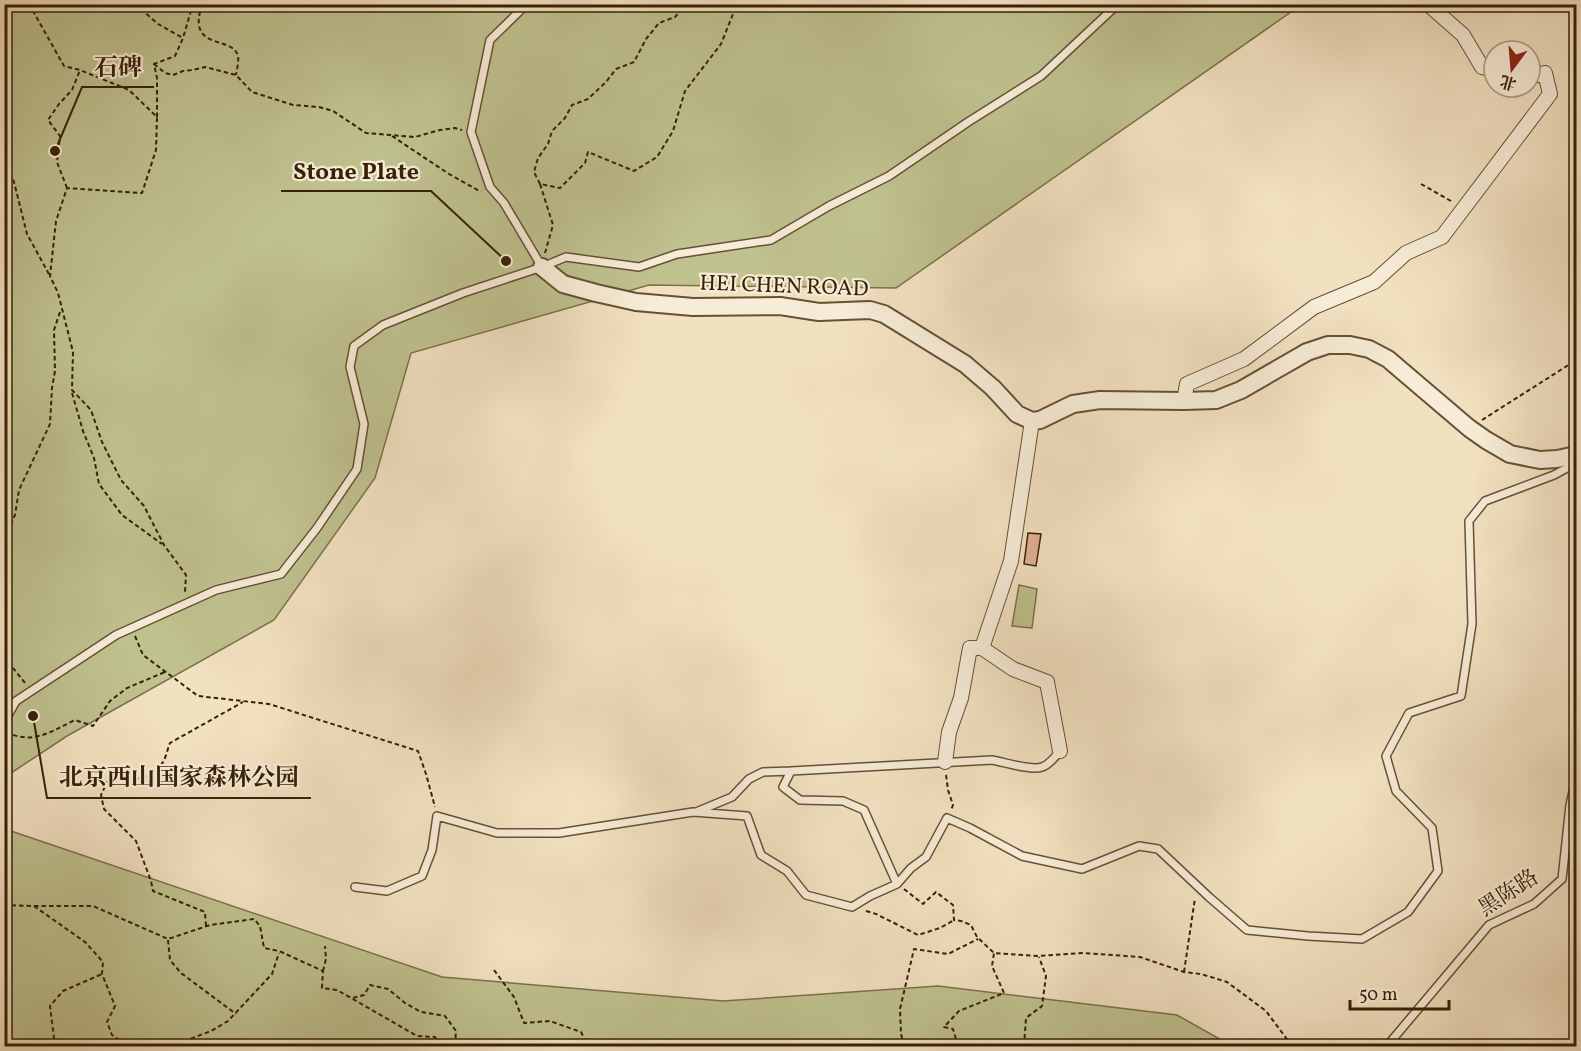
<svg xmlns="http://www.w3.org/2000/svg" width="1581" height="1051" viewBox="0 0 1581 1051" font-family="Vollkorn,'Noto Serif SC',serif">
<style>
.green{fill:#bfc18f;stroke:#7b714a;stroke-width:1.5}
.building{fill:#e4af93;stroke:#372106;stroke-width:1.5}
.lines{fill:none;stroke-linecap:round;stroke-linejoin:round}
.service-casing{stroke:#665135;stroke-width:10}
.minor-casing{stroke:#665135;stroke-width:16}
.tertiary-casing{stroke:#665135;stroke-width:20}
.path{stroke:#372106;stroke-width:2;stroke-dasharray:4.5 3;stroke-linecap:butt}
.service{stroke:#f7ecd7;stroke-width:7}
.minor{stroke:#f7ecd7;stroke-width:14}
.tertiary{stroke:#f7ecd7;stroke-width:16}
.labels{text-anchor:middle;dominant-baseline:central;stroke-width:4.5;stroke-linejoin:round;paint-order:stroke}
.street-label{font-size:22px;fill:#372106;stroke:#f7ecd7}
.leader{fill:none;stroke:#372106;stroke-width:2}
.callout-dot{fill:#372106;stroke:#f7ecd7;stroke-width:2}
.callout-label{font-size:24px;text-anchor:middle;font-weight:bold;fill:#372106;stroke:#f7ecd7;stroke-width:4.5;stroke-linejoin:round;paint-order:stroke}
</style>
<rect width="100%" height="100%" fill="#f2e1c1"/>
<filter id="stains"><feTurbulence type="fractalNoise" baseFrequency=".00333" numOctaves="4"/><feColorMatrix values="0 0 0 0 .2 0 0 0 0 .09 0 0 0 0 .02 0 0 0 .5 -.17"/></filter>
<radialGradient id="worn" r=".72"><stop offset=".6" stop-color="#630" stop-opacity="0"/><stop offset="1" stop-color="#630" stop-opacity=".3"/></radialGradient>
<path class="green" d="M5,5H1301L896,288L649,285L411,353L375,478L274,620L67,736L5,777Z
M1019,585L1037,589L1032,628L1012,626Z
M5,829L442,977L723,1001L938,986L1177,1015L1232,1046H5Z"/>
<path class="building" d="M1028,533L1041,534L1036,566L1024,564Z"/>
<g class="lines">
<defs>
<path id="service" d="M527,4L490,40L471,132L490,187L504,203L542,267
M4,709L116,635L216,590L281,574L317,528L357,469L364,424L350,367L354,346L383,325L463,293L542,267L566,257L639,267L677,254L771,240L829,206L889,176L968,122L1041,76L1118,4
M4,722L15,703
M696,812L732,797L749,779L763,772L791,771
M897,884L864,810L843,801L800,800L783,787L791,771L992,760C1004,762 1031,771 1042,767C1049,765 1056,756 1060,751
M355,887L387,891L422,876L432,850L437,816L497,833H559L693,812L747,816L761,855L787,871L806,895L852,907L870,896L897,884L911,868L926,857L947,818L970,828L1022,856L1082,869L1139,846L1158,849L1209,897L1247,930L1308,936L1362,939L1408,912L1438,871L1432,828L1396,791L1386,756L1409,713L1461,696L1472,624L1469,521L1485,501L1554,475L1576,463
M1387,1046L1489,925L1534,904L1562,879L1570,805L1576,778"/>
<path id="minor" d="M1430,6L1463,35L1482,67L1494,70
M1184,401L1187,384L1244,359L1314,307L1374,282L1406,253L1442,237L1550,94L1545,73L1530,77
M982,648L1011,561L1032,421
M945,762L949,732L961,698L970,648H982L1013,669L1047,682L1060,751"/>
<path id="tertiary" d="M542,267L563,284L596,293L636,302L693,307L780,306L819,312L870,310L884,314L965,364L993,388L1017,414L1032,421L1040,420L1073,404L1100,400L1184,401L1216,400L1241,390L1307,352L1328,345H1350L1369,349L1388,359L1469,428L1486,440L1510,454L1540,460L1557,459L1576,455"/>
</defs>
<use href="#service" class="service-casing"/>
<use href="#minor" class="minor-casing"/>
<use href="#tertiary" class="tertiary-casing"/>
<path class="path" d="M29,4L64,66L80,70L129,90L157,117L156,150L142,193L67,188L56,221L50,276L58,293L73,352L72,390L91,410L102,442L121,480L144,506L164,545L186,575L185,592
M135,4L158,24L183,38
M193,8L200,12C191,50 233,36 238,56C239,61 237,69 236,75
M1503,51L1511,45
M154,64L165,73L173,75L183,71L193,70L205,67L236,75L252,92L293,105L319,107L333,111L366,133L415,137L440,130L455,128L462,130
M157,117V78L154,64L175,56L183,38L193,4
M392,136L449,174L481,192
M4,159L14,182L27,234L50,276
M540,184L534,172L538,158L548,144L552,131L565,118L572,105L588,99L606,82L616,69L634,62L646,39L659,23L675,17L687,4
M1421,184L1451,201
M67,188L57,162L60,136L48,120L59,104L72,90L80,70
M545,253L553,225L540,184L560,188L585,163L588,152L634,171L657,157L673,131L685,91L721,44L737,4
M72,393L83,431L94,458L99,484L122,515L162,544
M1482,420L1570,364L1576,362
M4,538L15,515L19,490L50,424L52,388L55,371L54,330L60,312
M135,636L143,655L198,696L269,704L418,751L426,774L435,807
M4,647L13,668L25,683
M6,732C33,745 50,732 75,720L93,726L110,701L127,688L165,672
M946,775L948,790L953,805L951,810
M904,889L923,904L936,892L953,905L954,920L961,921L971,925L977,937L994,953L1038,956L1083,953L1140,957L1184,972L1201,974L1227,982L1266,1011L1292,1046
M4,905L34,906L85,942L103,962L102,974L115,1006L107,1022L112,1035L128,1046
M34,906H93L168,939L210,925L254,919L260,926L264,948L279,951L323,971L322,988L337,990L417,1036L435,1037L442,1046
M866,911L876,914L918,935L940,928L954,920
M206,926L205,912L153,891L151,881L136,841L104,809L101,795L107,782C125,781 148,781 161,765C166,759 167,750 170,743L243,702
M168,940L170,960L181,973L236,1014
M494,970L514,997L524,1023L550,1021L581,1032L588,1046
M323,971L326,959L325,946
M1184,972L1195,898
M353,998L364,995L370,985L388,989L405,1003L421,1012L445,1016L456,1031L455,1045L453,1046
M51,1046L54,1038L50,1006L63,991L102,974
M178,1046L182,1042L211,1031L228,1021L272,974L279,953
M576,1046L585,1041
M904,1046L901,1034L900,1009L914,949L948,954L978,939
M958,1046L953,1029L944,1027L959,1011L1004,993L992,966L994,953
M1024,1046L1026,1018L1042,1006L1046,976L1039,957
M1345,1046L1378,1043"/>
<use href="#service" class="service"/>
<use href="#minor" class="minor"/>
<use href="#tertiary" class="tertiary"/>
</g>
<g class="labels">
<g class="street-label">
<text transform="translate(784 287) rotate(2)">HEI CHEN ROAD</text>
<text transform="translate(1509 894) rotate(-33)">黑陈路</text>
</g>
</g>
<path class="leader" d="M55 151L82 87H154M506 261L431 191H281M33 716L47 798H311"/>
<g class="callout-dot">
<circle cx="55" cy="151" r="6"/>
<circle cx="506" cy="261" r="6"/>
<circle cx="33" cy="716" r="6"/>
</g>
<g class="callout-label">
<text x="118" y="75">石碑</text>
<text x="356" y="179">Stone Plate</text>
<text x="179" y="785">北京西山国家森林公园</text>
</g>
<rect width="1581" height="1051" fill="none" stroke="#f2e1c1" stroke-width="24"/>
<rect x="6" y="6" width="1569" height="1039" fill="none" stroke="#372106" stroke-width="3"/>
<rect x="12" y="12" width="1557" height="1027" fill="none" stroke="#372106" stroke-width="1.5"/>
<g transform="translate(1512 69) rotate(196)"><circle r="28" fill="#f7ecd7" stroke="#aa9b83" stroke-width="1.5"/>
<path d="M0-4.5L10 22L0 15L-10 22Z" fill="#8f2418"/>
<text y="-9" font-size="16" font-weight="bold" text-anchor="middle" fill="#372106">北</text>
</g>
<path d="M1350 1000v9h99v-9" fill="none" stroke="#372106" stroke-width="3"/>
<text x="1359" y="1000" font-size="18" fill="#372106" stroke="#f7ecd7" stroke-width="4.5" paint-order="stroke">50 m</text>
<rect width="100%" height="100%" filter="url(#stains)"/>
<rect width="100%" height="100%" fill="url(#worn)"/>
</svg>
